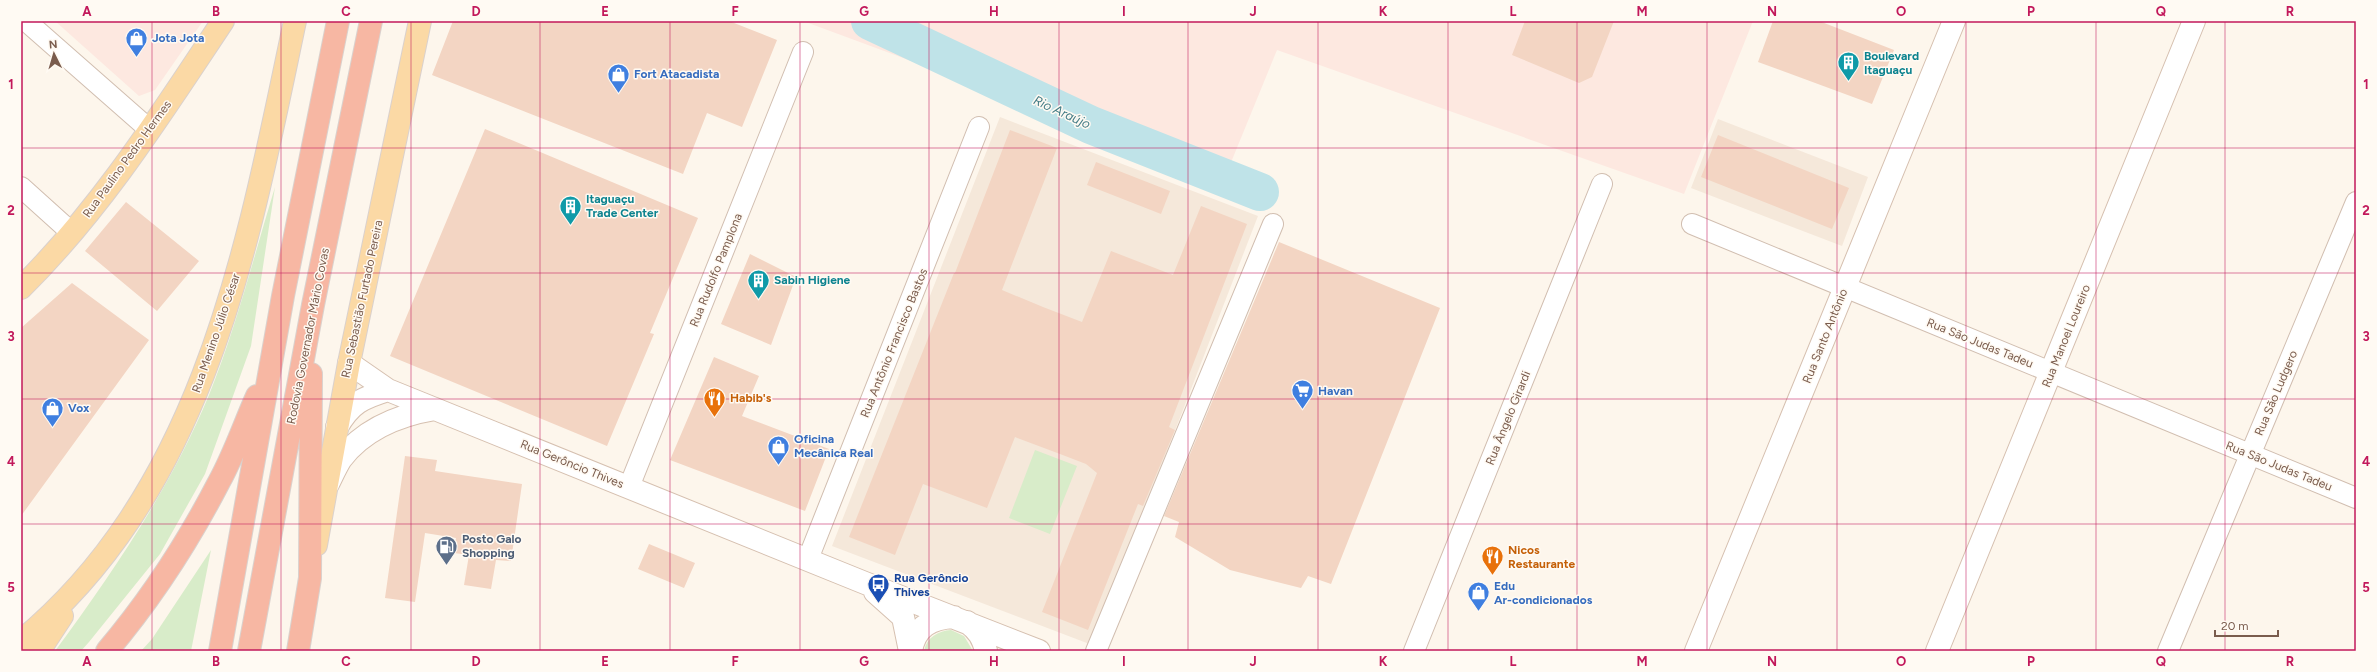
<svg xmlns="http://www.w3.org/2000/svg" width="2377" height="672" viewBox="0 0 2377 672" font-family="Figtree,sans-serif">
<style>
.residential{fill:#f5e8da}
.commercial{fill:#fde8e0}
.green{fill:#d8ecc9}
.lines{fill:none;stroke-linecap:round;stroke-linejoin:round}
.river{stroke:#bfe3e8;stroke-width:38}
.building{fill:#f3d5c3}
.street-casing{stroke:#d1beb0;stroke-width:22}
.secondary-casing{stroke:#d6c0b0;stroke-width:24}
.primary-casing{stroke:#dad1cd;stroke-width:24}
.highway-casing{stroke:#dad1cd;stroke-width:24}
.street{stroke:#fff;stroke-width:20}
.secondary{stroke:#fff;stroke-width:22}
.primary{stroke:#fbd9a5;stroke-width:22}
.highway{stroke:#f7b7a3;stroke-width:22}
.grid{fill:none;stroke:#c2185b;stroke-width:1;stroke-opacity:0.55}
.labels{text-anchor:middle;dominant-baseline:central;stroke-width:3;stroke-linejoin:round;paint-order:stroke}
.shop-label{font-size:12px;font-weight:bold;fill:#366cbe;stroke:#fffaf3;text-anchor:start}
.culture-label{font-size:12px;font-weight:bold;fill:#0d838f;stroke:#fffaf3;text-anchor:start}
.street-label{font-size:12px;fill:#7a5c4d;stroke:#fffaf3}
.food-label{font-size:12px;font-weight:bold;fill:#c56008;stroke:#fffaf3;text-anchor:start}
.service-label{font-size:12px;font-weight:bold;fill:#4e5e75;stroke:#fffaf3;text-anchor:start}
.transit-label{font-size:12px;font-weight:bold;fill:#164399;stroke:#fffaf3;text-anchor:start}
.water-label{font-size:13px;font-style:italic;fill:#437c86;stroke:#fffaf3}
.neatline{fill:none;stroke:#c2185b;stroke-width:1.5}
.grid-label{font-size:13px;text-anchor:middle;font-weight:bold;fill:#c2185b}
</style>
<rect width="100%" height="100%" fill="#fdf6ec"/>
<path class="residential" d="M1000,117L1258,216L1092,645L832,546Z
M1718,119L1868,177L1842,246L1691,188Z"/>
<path class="commercial" d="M55,21H203L155,90L139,96Z
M803,21H1753L1684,194L1277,50L1225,177Z"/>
<path class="green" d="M275,187L251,346L205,474L160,554L89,642L81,651H55C114,571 171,487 209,395C236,328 254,256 275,187Z
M1035,450L1077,466L1050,534L1009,518Z
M211,550L191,651H141L152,639Z
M951,630L964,636L973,651H924C927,637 938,631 951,630Z"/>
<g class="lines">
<path class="river" d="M870,21L1091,125L1260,192"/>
</g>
<path class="building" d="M453,21H729L777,40L742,127L707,113L683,174L432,75Z
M1525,21H1614L1592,77L1579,83L1512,55Z
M1773,21H1819L1894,50L1872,104L1758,62Z
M485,129L698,218L650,333L654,334L607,446L390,356Z
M1010,130L1057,148L1002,290L1043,307L1082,322L1111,251L1173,275L1201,206L1247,224L1169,427L1175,430L1143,506L1138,504L1088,630L1042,612L1097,473L1086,464L1060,454L1015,437L987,508L923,484L895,555L849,537L954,273H955Z
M1718,135L1849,188L1832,229L1701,177Z
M1096,162L1170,191L1161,214L1087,185Z
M126,202L199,261L157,311L85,251Z
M1279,242L1440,308L1331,584L1308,576L1301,588L1230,570L1175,537L1179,522L1164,516Z
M750,254L796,277L771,345L721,324Z
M72,283L149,340L21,516V328Z
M714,357L759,376L742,416L829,449L805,511L670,460Z
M405,456L437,460L435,471L522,484L511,561L496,560L491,589L464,585L469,555L454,553L456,538L425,533L415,602L385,598Z
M649,544L695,563L684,588L638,569Z"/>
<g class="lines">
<defs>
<path id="street" d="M26,21L150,130
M21,187L72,233
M1692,224L2356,498
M629,487L803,52
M808,559L979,127
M1096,651L1273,224
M1414,651L1602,184
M2168,651L2356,202"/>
<path id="secondary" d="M349,363L388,390L865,583L1039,651
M337,427C351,403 362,398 388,390
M328,484C332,476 336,467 341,459C364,429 399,415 435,409
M875,592L903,617L910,651
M967,622C978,630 983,638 986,651
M911,651C915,627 931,618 954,617
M1696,651L1954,21
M1937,651L2194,21"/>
<path id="primary" d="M21,288C101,209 161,114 223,21
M316,545L349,363L420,21
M21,641C206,488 248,244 295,21
M39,651L62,616"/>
<path id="highway" d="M107,651C151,599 188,542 219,482C234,455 244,425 257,396
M220,651L283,296L338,21
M249,651L313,305L371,21
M298,651L310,578L311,374"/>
</defs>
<use href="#street" class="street-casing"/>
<use href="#secondary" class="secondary-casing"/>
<use href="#primary" class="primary-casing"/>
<use href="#highway" class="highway-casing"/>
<use href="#street" class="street"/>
<use href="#secondary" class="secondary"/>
<use href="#primary" class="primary"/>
<use href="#highway" class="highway"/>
</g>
<path class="grid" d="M152,21V651M281,21V651M411,21V651M540,21V651M670,21V651M800,21V651M929,21V651M1059,21V651M1188,21V651M1318,21V651M1448,21V651M1577,21V651M1707,21V651M1837,21V651M1966,21V651M2096,21V651M2225,21V651M21,148H2356M21,273H2356M21,399H2356M21,524H2356"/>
<defs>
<symbol id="shop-pin" viewBox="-11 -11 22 30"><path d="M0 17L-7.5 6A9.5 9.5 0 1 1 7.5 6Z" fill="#3f7fe0" stroke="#fffaf3"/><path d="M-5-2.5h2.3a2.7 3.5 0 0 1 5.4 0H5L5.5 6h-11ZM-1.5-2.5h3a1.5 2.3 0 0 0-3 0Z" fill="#fff"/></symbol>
<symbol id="building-pin" viewBox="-11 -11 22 30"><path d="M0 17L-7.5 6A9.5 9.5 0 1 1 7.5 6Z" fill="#0f9aa8" stroke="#fffaf3"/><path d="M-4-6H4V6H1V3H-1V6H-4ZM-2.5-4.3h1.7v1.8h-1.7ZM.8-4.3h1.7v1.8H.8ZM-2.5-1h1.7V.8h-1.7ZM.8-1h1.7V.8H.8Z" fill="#fff"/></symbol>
<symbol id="supermarket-pin" viewBox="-11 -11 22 30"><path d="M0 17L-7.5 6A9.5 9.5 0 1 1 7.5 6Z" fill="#3f7fe0" stroke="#fffaf3"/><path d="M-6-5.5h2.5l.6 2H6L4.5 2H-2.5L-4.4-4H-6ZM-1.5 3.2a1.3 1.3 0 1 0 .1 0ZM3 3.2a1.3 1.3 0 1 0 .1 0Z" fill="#fff"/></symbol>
<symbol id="restaurant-pin" viewBox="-11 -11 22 30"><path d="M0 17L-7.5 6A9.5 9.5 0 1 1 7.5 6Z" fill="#e8710a" stroke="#fffaf3"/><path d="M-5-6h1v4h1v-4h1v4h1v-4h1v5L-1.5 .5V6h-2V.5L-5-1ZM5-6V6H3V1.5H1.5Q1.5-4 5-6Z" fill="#fff"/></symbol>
<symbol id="fuel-pin" viewBox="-11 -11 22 30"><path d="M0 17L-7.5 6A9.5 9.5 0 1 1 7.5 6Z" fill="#5c6f8a" stroke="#fffaf3"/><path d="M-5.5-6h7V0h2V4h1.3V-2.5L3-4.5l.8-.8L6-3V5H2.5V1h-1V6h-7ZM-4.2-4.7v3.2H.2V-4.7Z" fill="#fff"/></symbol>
<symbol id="bus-pin" viewBox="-11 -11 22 30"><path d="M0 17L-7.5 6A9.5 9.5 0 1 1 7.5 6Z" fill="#1a4fb4" stroke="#fffaf3"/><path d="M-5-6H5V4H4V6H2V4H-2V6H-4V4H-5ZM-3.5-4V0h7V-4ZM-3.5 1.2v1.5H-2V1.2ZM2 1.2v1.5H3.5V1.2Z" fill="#fff"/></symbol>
</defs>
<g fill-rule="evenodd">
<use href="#shop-pin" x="124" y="26" width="25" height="34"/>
<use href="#building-pin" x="1836" y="50" width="25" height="34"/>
<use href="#shop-pin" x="606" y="62" width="25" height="34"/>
<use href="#building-pin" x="558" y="194" width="25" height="34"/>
<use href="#building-pin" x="746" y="268" width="25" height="34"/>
<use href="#supermarket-pin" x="1290" y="378" width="25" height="34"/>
<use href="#restaurant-pin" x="702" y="386" width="25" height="34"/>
<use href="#shop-pin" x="40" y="396" width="25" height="34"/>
<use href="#shop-pin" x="766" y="434" width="25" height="34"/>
<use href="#fuel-pin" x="434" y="534" width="25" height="34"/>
<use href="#restaurant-pin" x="1480" y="544" width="25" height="34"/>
<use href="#bus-pin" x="866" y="572" width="25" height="34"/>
<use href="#shop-pin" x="1466" y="580" width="25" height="34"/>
</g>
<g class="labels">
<g class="shop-label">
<text x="152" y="38">Jota Jota</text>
<text x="634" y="74">Fort Atacadista</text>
<text x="1318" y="391">Havan</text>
<text x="68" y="408">Vox</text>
<text x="794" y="439">Oficina<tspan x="794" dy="14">Mecânica Real</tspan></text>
<text x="1494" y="586">Edu<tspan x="1494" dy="14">Ar-condicionados</tspan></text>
</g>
<g class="culture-label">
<text x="1864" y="56">Boulevard<tspan x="1864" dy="14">Itaguaçu</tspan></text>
<text x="586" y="199">Itaguaçu<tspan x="586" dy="14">Trade Center</tspan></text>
<text x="774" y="280">Sabin Higiene</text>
</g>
<g class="street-label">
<text transform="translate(127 159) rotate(-54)">Rua Paulino Pedro Hermes</text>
<text transform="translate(716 270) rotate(-68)">Rua Rudolfo Pamplona</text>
<text transform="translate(362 299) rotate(-78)">Rua Sebastião Furtado Pereira</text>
<text transform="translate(216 333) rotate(-71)">Rua Menino Júlio César</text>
<text transform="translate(308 336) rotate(-79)">Rodovia Governador Mário Covas</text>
<text transform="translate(1825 336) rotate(-68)">Rua Santo Antônio</text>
<text transform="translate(2066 336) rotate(-68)">Rua Manoel Loureiro</text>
<text transform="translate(894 343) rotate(-68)">Rua Antônio Francisco Bastos</text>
<text transform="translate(1980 343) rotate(22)">Rua São Judas Tadeu</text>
<text transform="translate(2276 393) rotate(-67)">Rua São Ludgero</text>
<text transform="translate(1508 418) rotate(-68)">Rua Ângelo Girardi</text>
<text transform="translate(572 464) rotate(22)">Rua Gerôncio Thives</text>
<text transform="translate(2279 466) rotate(22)">Rua São Judas Tadeu</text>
</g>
<g class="food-label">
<text x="730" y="398">Habib's</text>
<text x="1508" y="550">Nicos<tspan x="1508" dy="14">Restaurante</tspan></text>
</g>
<g class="service-label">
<text x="462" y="539">Posto Galo<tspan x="462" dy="14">Shopping</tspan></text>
</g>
<g class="transit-label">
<text x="894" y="578">Rua Gerôncio<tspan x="894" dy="14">Thives</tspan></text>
</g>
<g class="water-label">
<text transform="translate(1062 112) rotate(25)">Rio Araújo</text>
</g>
</g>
<rect width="2377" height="672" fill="none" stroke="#fffaf3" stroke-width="44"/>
<g transform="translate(54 54) rotate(355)" stroke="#fffaf3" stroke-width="3" paint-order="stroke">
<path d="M0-3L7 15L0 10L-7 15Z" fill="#7a5c4d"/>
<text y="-6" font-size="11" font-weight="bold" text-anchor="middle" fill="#7a5c4d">N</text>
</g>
<path d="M2215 630v6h63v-6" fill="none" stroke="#7a5c4d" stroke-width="2"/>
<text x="2221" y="630" font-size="12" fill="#7a5c4d" stroke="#fffaf3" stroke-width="3" paint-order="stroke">20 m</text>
<rect x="22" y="22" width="2333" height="628" class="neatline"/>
<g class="grid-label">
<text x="87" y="16">A</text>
<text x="216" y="16">B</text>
<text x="346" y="16">C</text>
<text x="476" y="16">D</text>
<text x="605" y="16">E</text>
<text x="735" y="16">F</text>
<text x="864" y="16">G</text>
<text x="994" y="16">H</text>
<text x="1124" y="16">I</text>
<text x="1253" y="16">J</text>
<text x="1383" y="16">K</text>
<text x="1513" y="16">L</text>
<text x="1642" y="16">M</text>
<text x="1772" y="16">N</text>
<text x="1901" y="16">O</text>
<text x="2031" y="16">P</text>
<text x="2161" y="16">Q</text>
<text x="2290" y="16">R</text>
<text x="11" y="89">1</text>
<text x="2366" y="89">1</text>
<text x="11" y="215">2</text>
<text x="2366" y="215">2</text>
<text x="11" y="341">3</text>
<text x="2366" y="341">3</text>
<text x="11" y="466">4</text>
<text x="2366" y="466">4</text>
<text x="11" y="592">5</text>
<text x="2366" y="592">5</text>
<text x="87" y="666">A</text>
<text x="216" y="666">B</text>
<text x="346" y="666">C</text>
<text x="476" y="666">D</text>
<text x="605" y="666">E</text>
<text x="735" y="666">F</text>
<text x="864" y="666">G</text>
<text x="994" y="666">H</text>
<text x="1124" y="666">I</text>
<text x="1253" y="666">J</text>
<text x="1383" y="666">K</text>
<text x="1513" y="666">L</text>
<text x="1642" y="666">M</text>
<text x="1772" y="666">N</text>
<text x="1901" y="666">O</text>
<text x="2031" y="666">P</text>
<text x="2161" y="666">Q</text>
<text x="2290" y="666">R</text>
</g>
</svg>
